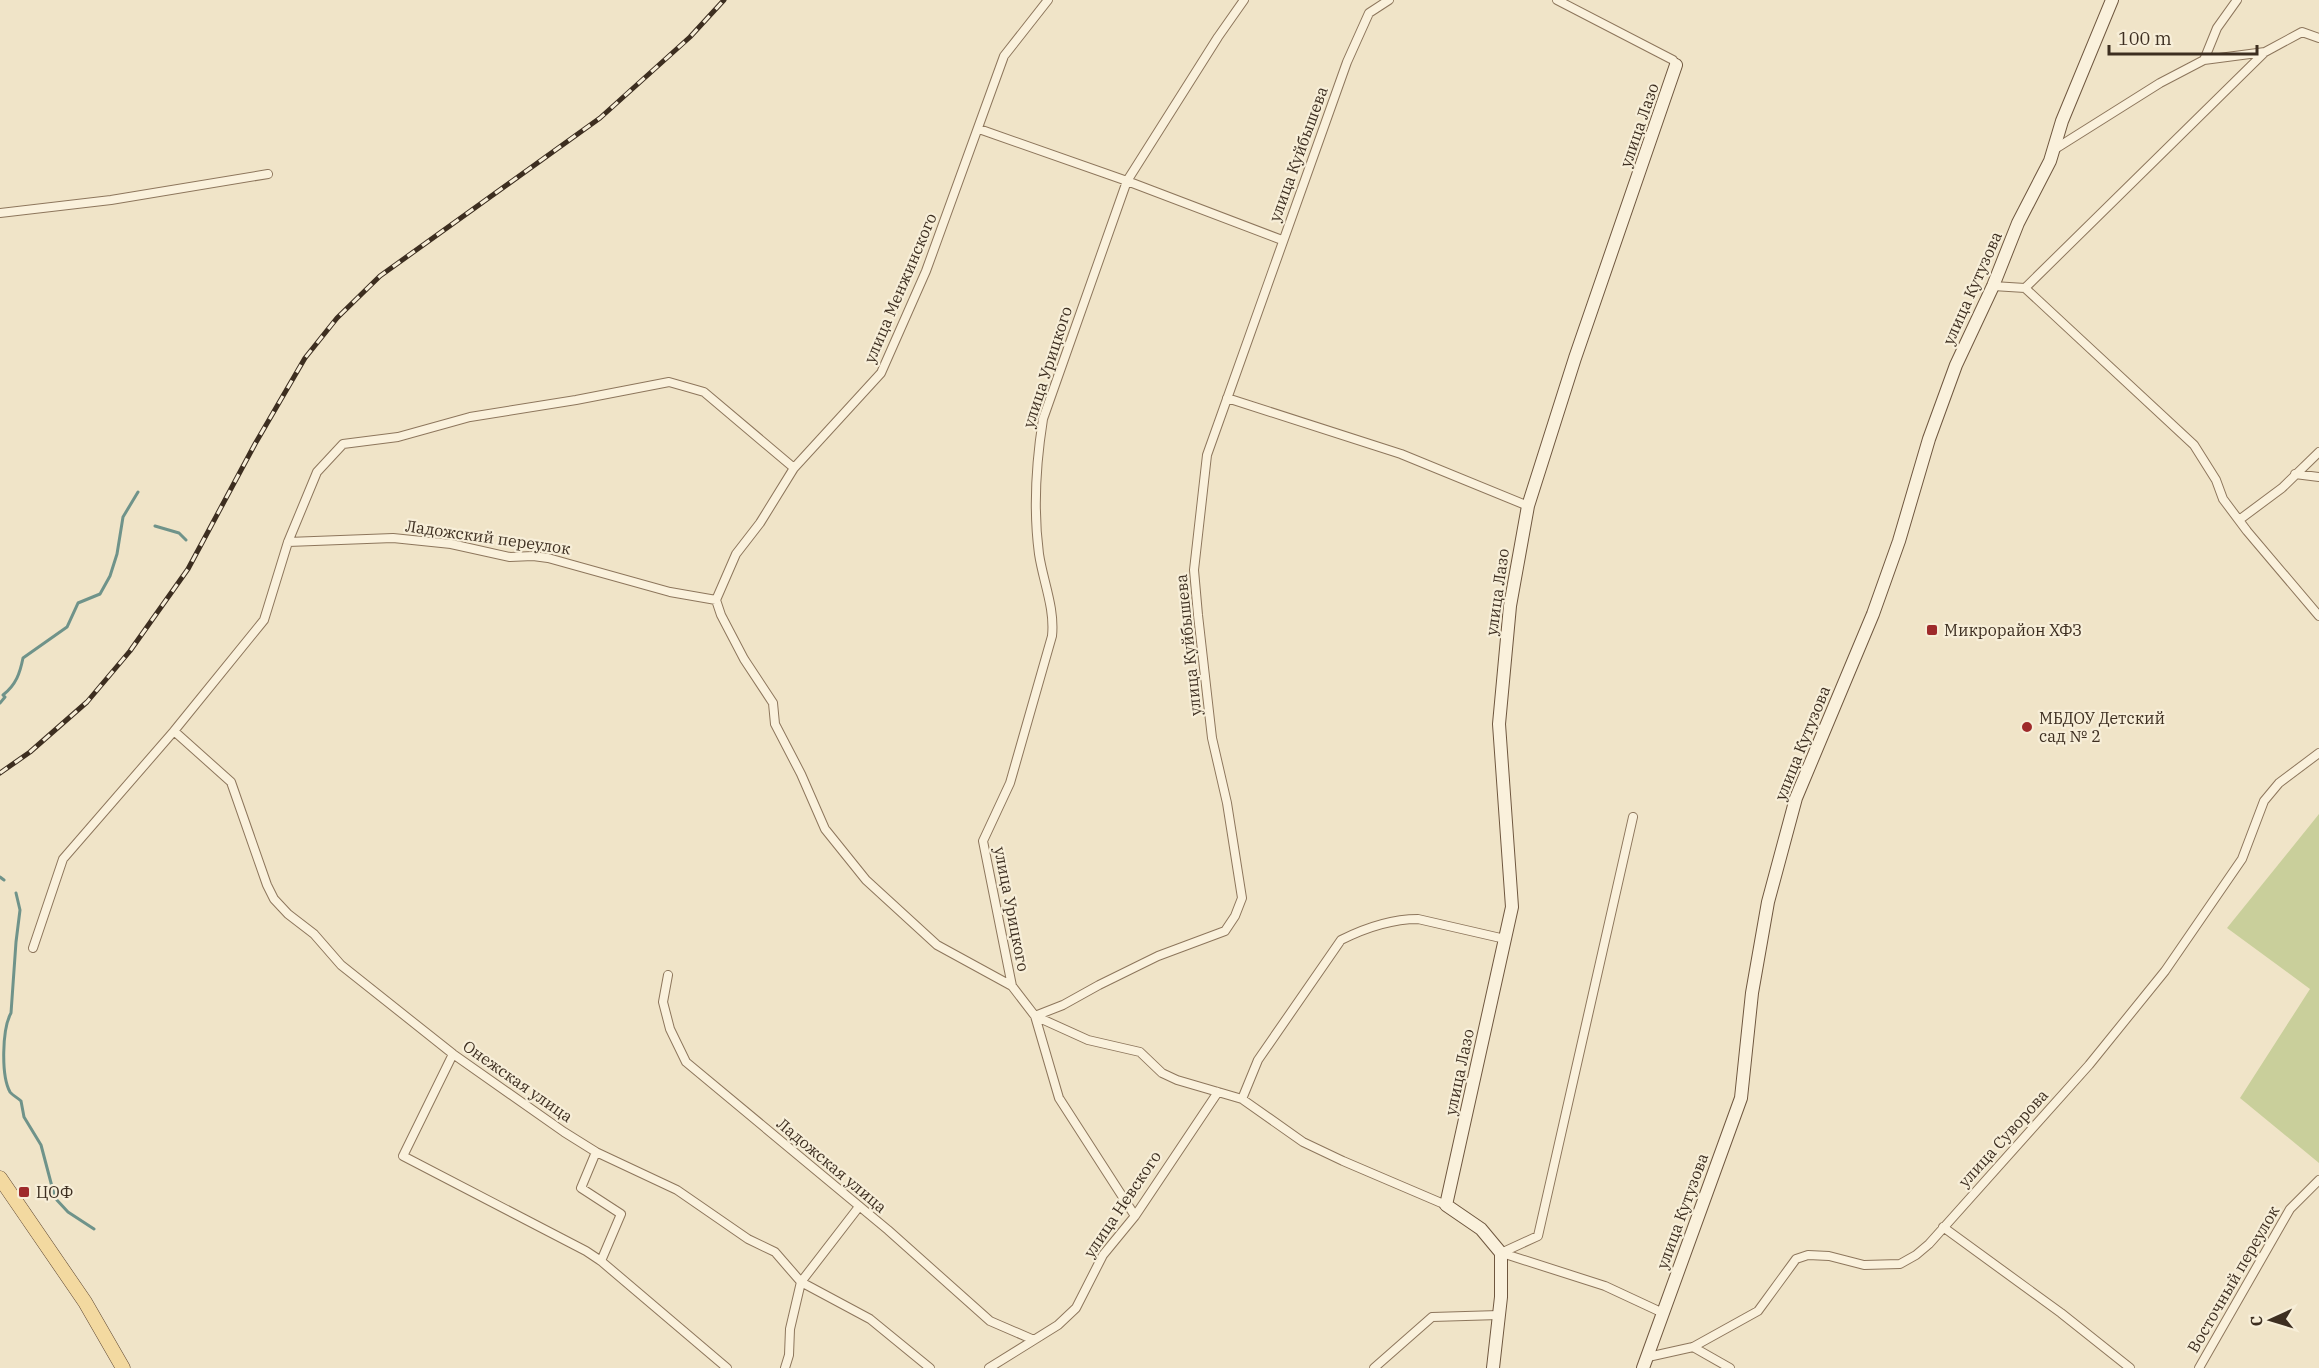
<svg xmlns="http://www.w3.org/2000/svg" width="2319" height="1368" viewBox="0 0 2319 1368" font-family="'IBM Plex Serif',serif">
<style>
.green{fill:#c9cf9b}
.lines{fill:none;stroke-linecap:round;stroke-linejoin:round}
.stream{stroke:#6f938a;stroke-width:3}
.street-casing{stroke:#8d765c;stroke-width:10}
.secondary-casing{stroke:#6f573f;stroke-width:14}
.primary-casing{stroke:#5b4430;stroke-width:15}
.street{stroke:#faf1dc;stroke-width:8}
.secondary{stroke:#faf1dc;stroke-width:12}
.primary{stroke:#f3d9a0;stroke-width:14}
.rail-casing{stroke:#3d2e20;stroke-width:5}
.rail{stroke:#f7eed8;stroke-width:3;stroke-dasharray:9;stroke-linecap:butt}
.poi-dot{fill:#9e2a2b;stroke:#f7eed8;stroke-width:2}
.labels{text-anchor:middle;dominant-baseline:central;stroke-width:4.5;stroke-linejoin:round;paint-order:stroke}
.street-label{font-size:16px;fill:#3d2e20;stroke:#f7eed8}
.poi-label{font-size:16px;fill:#3d2e20;stroke:#f7eed8;text-anchor:start}
</style>
<rect width="100%" height="100%" fill="#f0e4c8"/>
<path class="green" d="M2319,814V1163L2240,1098L2310,989L2227,928Z"/>
<g class="lines">
<path class="stream" d="M155,526L179,533L186,540
M0,703L5,697L3,695C16,685 20,673 23,658L67,627L78,603L100,594L110,576L117,554L123,517L138,492
M0,877L4,880
M16,893L20,910L16,942L11,1013C2,1029 1,1076 10,1092C12,1095 18,1098 21,1101L24,1117L41,1145L55,1198L68,1212L94,1229"/>
<defs>
<path id="street" d="M1048,0L1004,56L926,271L881,373L794,468L760,523L736,554L716,600L721,615L744,659L773,703L775,724L801,774L825,829L866,880L937,945L1012,986L1035,1016L1059,1098L1135,1216
M1557,0L1673,60L1676,65
M2204,60L2265,52
M979,129L1127,181L1282,240
M2055,149L2160,83L2204,60L2217,28L2237,0
M0,213L111,200L268,174
M1993,286L2025,288L2265,52L2302,32L2319,38
M2025,288L2194,445L2216,480L2223,499L2247,531L2319,616
M1227,398L1401,454L1528,506
M2295,474L2319,477
M2239,520L2282,488L2319,452
M288,542L393,538L451,544L510,557L533,556L548,558L670,592L716,600
M174,731L231,782L267,885L274,899L288,914L314,934L341,965L453,1054L564,1132L596,1152L677,1190L748,1239L775,1252L801,1282L870,1319L930,1368
M33,948L63,859L174,731L264,620L288,542L317,472L343,444L398,437L470,417L576,400L669,382L704,392L794,468
M668,975L663,1002L670,1029L686,1062L888,1230L990,1321L1034,1340
M1012,986L983,841L1010,783L1052,636C1055,608 1043,581 1039,554C1033,509 1036,463 1043,419L1127,181L1218,37L1244,0
M1035,1016L1063,1005L1099,985L1158,956L1225,931L1235,916L1242,898L1227,803L1212,738L1198,615L1194,570L1207,455L1347,62L1369,13L1389,0
M1035,1016L1088,1040L1140,1052L1162,1073L1177,1080L1242,1099L1303,1142L1343,1161L1446,1205
M453,1054L403,1156L586,1251L601,1261L727,1368
M1242,1099L1258,1060L1341,940C1365,928 1391,919 1418,919L1505,939
M596,1152L581,1188L621,1214L601,1261
M1943,1227L2061,1313L2130,1368
M1501,1253L1538,1236L1633,817
M1502,1253L1605,1286L1663,1313
M1693,1347L1730,1368
M1648,1357L1693,1347L1758,1311L1796,1259L1808,1255L1829,1256L1864,1265L1900,1264L1916,1255L1929,1244L2089,1065L2165,971L2242,859L2264,801L2279,783L2319,753
M785,1368L789,1355L790,1329L801,1282L858,1208
M989,1368L1058,1325L1076,1308L1103,1255L1135,1216L1218,1092
M1374,1368L1432,1317L1499,1315
M2199,1368L2290,1209L2319,1180"/>
<path id="secondary" d="M1493,1368L1501,1297V1253L1481,1229L1446,1205L1512,907L1499,724L1510,606L1528,506L1575,358L1676,65
M1643,1368L1741,1098L1752,993L1768,902L1796,798L1873,614L1899,541L1929,439L1956,365L1993,286L2018,223L2050,161L2062,121L2112,0"/>
<path id="primary" d="M0,1178L85,1302L123,1368"/>
</defs>
<use href="#street" class="street-casing"/>
<use href="#secondary" class="secondary-casing"/>
<use href="#primary" class="primary-casing"/>
<use href="#street" class="street"/>
<use href="#secondary" class="secondary"/>
<use href="#primary" class="primary"/>
<defs>
<path id="rail" d="M0,773L30,752L87,702L130,651L188,569L255,444L305,358L337,318L380,276L600,118L690,37L724,0"/>
</defs>
<use href="#rail" class="rail-casing"/>
<use href="#rail" class="rail"/>
</g>
<g class="poi-dot">
<rect x="1926" y="624" width="12" height="12" rx="3"/>
<circle cx="2027" cy="727" r="6"/>
<rect x="18" y="1186" width="12" height="12" rx="3"/>
</g>
<g class="labels">
<g class="street-label">
<text transform="translate(1639 125) rotate(-71)">улица Лазо</text>
<text transform="translate(1298 154) rotate(-70)">улица Куйбышева</text>
<text transform="translate(900 288) rotate(-67)">улица Менжинского</text>
<text transform="translate(1972 288) rotate(-66)">улица Кутузова</text>
<text transform="translate(1047 367) rotate(-72)">улица Урицкого</text>
<text transform="translate(488 537) rotate(8)">Ладожский переулок</text>
<text transform="translate(1497 592) rotate(-82)">улица Лазо</text>
<text transform="translate(1188 645) rotate(-96)">улица Куйбышева</text>
<text transform="translate(1802 743) rotate(-68)">улица Кутузова</text>
<text transform="translate(1012 909) rotate(79)">улица Урицкого</text>
<text transform="translate(1459 1072) rotate(-78)">улица Лазо</text>
<text transform="translate(518 1081) rotate(35)">Онежская улица</text>
<text transform="translate(2003 1138) rotate(-48)">улица Суворова</text>
<text transform="translate(832 1165) rotate(40)">Ладожская улица</text>
<text transform="translate(1122 1204) rotate(-56)">улица Невского</text>
<text transform="translate(1682 1211) rotate(-70)">улица Кутузова</text>
<text transform="translate(2233 1279) rotate(-60)">Восточный переулок</text>
</g>
<g class="poi-label">
<text x="1944" y="630">Микрорайон ХФЗ</text>
<text x="2039" y="718">МБДОУ Детский<tspan x="2039" dy="18">сад № 2</tspan></text>
<text x="36" y="1192">ЦОФ</text>
</g>
</g>
<g transform="translate(2271 1320) rotate(266)" stroke="#f7eed8" stroke-width="4.5" paint-order="stroke">
<path d="M0-4.5L10 22L0 15L-10 22Z" fill="#3d2e20"/>
<text y="-9" font-size="16" font-weight="bold" text-anchor="middle" fill="#3d2e20">С</text>
</g>
<path d="M2109 45v9h148v-9" fill="none" stroke="#3d2e20" stroke-width="3"/>
<text x="2118" y="45" font-size="18" fill="#3d2e20" stroke="#f7eed8" stroke-width="4.5" paint-order="stroke">100 m</text>
</svg>
